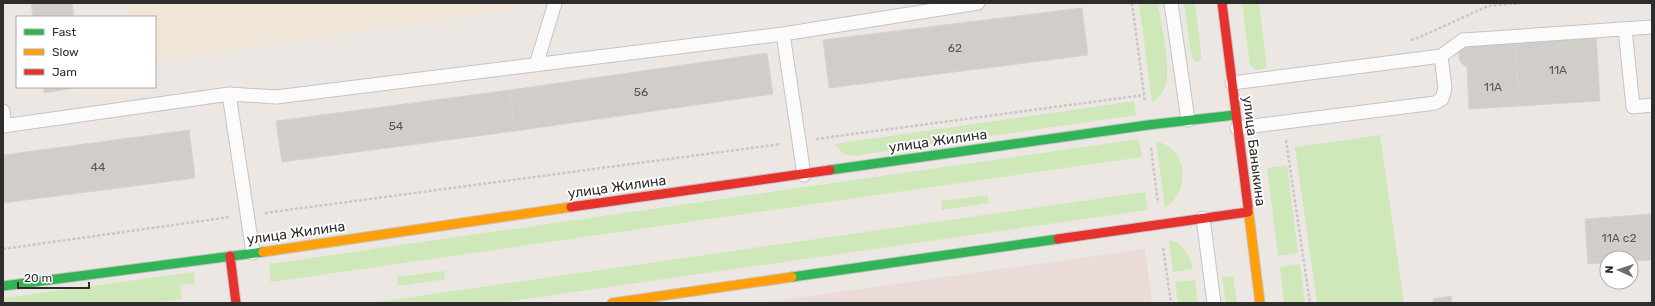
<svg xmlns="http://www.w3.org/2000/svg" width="1655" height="306" viewBox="0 0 1655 306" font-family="Rubik,sans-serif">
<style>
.education{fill:#efe6d7}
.medical{fill:#eadbd9}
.green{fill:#cfe8ba}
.building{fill:#d1cdc9;stroke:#d7d3ce}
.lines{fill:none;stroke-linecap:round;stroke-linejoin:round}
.lane-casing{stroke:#c5c4c4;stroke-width:15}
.fast-casing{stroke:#c5c4c4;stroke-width:11}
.slow-casing{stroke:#c5c4c4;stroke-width:11}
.jam-casing{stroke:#c5c4c4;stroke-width:11}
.path{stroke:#c8c8c8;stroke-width:2.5;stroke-dasharray:3 2;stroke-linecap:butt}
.lane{stroke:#fcfbfb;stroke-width:13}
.fast{stroke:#30b455;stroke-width:9}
.slow{stroke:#ff9f0a;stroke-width:9}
.jam{stroke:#e5322d;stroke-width:9}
.labels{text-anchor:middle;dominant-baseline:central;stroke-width:3.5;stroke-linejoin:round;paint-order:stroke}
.number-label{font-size:12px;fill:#585756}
.street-label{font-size:14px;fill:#2d2d2d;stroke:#fff}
</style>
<rect width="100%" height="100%" fill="#ece7e2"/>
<path class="education" d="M127,3H520V8L155,62V17H130Z"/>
<path class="medical" d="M1145,249L1152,303H761Z"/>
<path class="green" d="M1139,3H1158C1161,25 1172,66 1165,86C1163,94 1158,98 1152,103Z
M1184,3H1195L1201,51V58L1198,62L1194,61L1191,54Z
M1242,3H1259L1267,68L1256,70L1250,65Z
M1134,101L1136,115L852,156L844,154L834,144Z
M1380,135L1404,303H1317L1295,147Z
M1139,139L1142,157L271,282L269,264Z
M1156,141C1162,143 1170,147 1175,152C1189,170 1183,197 1165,208Z
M1287,165L1298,253L1278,256L1267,168Z
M1145,192L1148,210L497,303H370Z
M988,195L989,203L942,210L941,201Z
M1169,240C1185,244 1189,255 1193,269L1173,272Z
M1300,264L1305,303H1284L1280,267Z
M444,271L445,279L398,286L397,277Z
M194,272L195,283L180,285L182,299L153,303H3V298Z
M1233,276L1237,303H1226L1222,277Z
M1195,280L1198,303H1178L1175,282Z"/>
<path class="building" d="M31,3H72L74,17H33Z
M1082,8L1088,55L829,88L823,40Z
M1596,34L1600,101L1519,106L1515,39Z
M1515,39L1519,106L1469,109L1467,67L1461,63L1459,59V52L1462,43Z
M767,53L773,94L515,131L510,90Z
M43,87H81L44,93Z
M510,90L515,131L282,162L276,121Z
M189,130L195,178L3,203V155Z
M1652,214V260L1631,261V258H1607V263L1588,264L1585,219Z
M1451,296L1452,303H1433V299Z"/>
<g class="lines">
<defs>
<path id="lane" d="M1171,3L1188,120
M1625,29L1633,107L1652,105
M783,34L804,175
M1441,56L1463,40L1652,27
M536,65L555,3
M1232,83L1441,56L1445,88L1442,99L1435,103L1237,128
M229,94L253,253
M3,111L5,126
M3,126L229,94L276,97L783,34L978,3
M1203,218L1214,303"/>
<path id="fast" d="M830,170L1148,125L1235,115
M792,277L1058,239
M3,286L263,252"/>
<path id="slow" d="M1248,207L1260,303
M263,252L571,207
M612,303L792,277"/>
<path id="jam" d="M1222,3L1248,207
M571,207L830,170
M1058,239L1248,212
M230,256L236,303"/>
</defs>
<use href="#lane" class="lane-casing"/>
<use href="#fast" class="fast-casing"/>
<use href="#slow" class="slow-casing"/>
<use href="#jam" class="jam-casing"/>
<path class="path" d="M1132,3L1145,102
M1411,40L1420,37L1488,6L1521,3
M816,139L1144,95
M1286,140L1310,303
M1151,148L1158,203
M265,213L781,144
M1163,248L1171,303
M3,249L230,217"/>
<use href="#lane" class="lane"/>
<use href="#fast" class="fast"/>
<use href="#slow" class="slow"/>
<use href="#jam" class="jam"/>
</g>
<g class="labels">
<g class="number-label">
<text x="955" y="48">62</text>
<text x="1558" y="70">11А</text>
<text x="1493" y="87">11А</text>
<text x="641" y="92">56</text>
<text x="396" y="126">54</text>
<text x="98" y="167">44</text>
<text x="1619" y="238">11А с2</text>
</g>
<g class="street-label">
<text transform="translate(938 141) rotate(-8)">улица Жилина</text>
<text transform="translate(1254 151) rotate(83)">улица Баныкина</text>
<text transform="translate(617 187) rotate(-8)">улица Жилина</text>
<text transform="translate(296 233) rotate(-8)">улица Жилина</text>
</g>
</g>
<rect width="1655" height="306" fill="none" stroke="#2d2d2d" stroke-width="8"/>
<rect x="16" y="16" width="140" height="72" fill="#ffffff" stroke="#ababab"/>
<rect x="24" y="29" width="20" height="6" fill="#30b455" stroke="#ababab"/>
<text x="52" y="36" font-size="12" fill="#2d2d2d">Fast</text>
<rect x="24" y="49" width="20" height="6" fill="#ff9f0a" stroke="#ababab"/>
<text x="52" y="56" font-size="12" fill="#2d2d2d">Slow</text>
<rect x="24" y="69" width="20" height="6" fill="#e5322d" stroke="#ababab"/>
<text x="52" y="76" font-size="12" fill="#2d2d2d">Jam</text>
<g transform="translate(1619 270) rotate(273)"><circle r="19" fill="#ffffff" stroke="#ababab"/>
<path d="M0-3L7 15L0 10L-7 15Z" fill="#706e6c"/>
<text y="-6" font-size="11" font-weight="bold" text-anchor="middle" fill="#2d2d2d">N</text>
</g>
<path d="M18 282v6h71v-6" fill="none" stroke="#2d2d2d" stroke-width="2"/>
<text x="24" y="282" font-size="12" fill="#2d2d2d" stroke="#ffffff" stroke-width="3" paint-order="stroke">20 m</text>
</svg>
